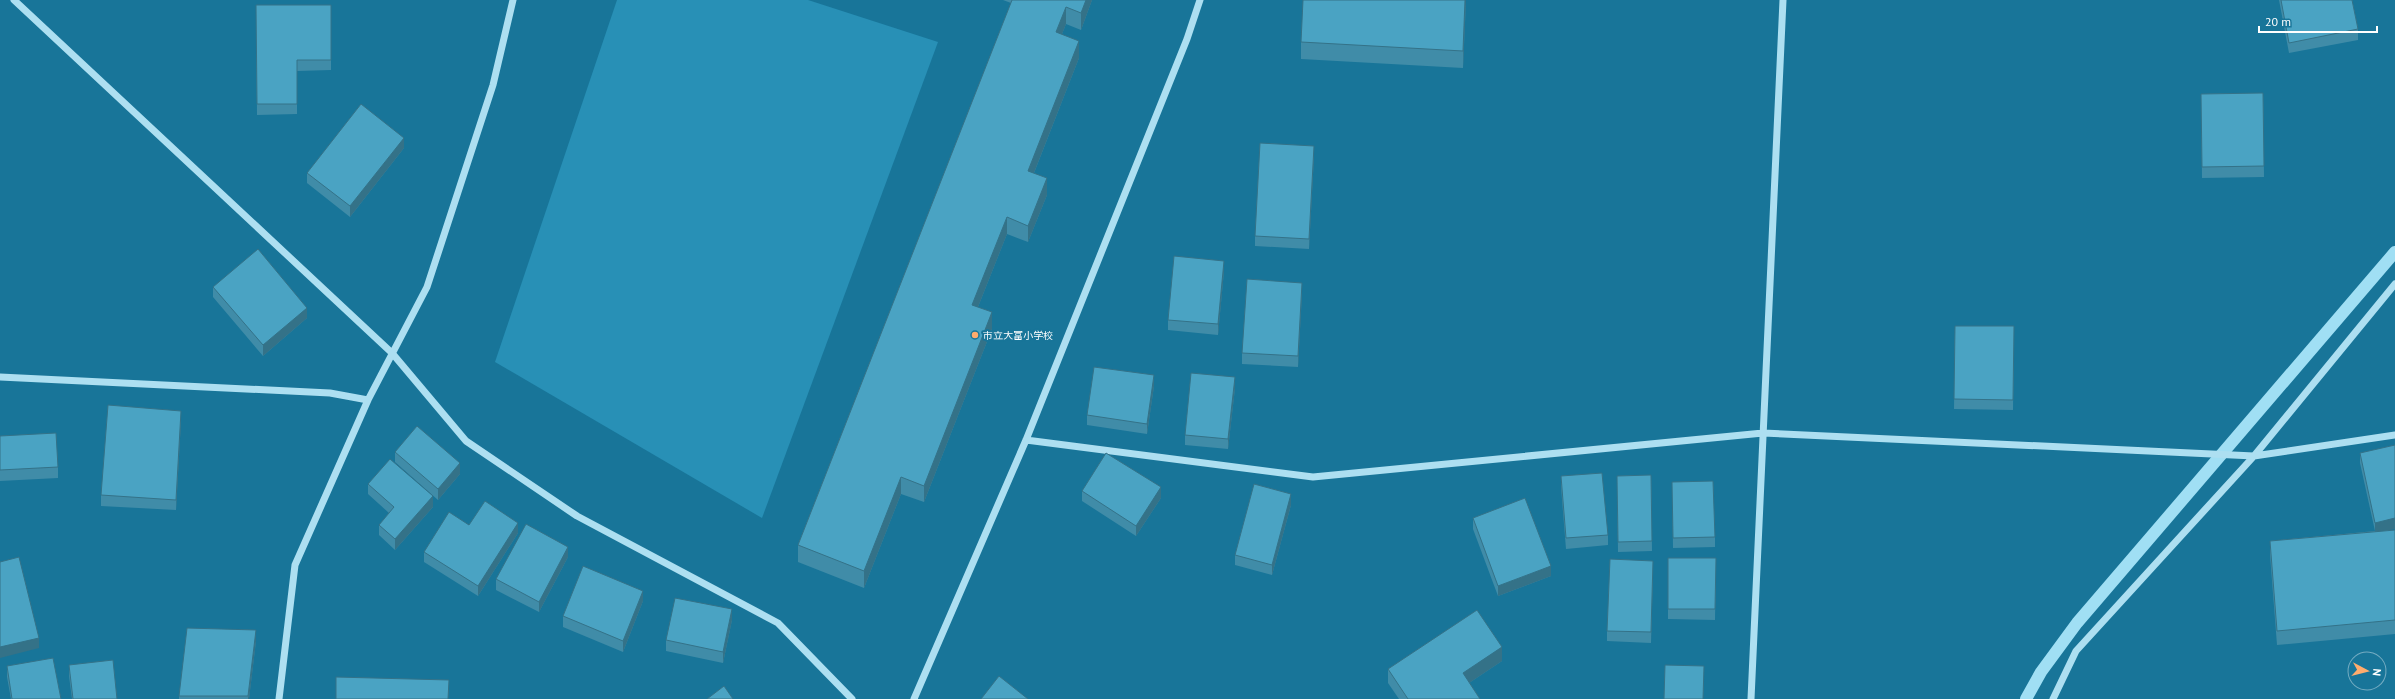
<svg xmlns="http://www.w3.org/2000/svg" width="2395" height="699" viewBox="0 0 2395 699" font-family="'PT Sans','Noto Sans JP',sans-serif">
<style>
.green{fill:#2890b6}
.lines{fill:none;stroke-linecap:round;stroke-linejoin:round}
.stream{stroke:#a0dff4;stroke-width:12}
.minor{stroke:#addff1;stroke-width:7}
.wall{fill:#408ca8}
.shaded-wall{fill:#347288}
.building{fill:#4aa3c3;stroke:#347288}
.poi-dot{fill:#ffac6d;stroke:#187599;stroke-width:1.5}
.labels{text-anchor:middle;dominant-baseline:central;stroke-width:4;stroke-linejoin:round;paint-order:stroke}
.poi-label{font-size:10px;fill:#fff;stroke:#187599;text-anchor:start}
</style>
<rect width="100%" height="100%" fill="#187599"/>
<path class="green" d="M617,0H808L938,42L762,518L495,362Z"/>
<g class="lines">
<path class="stream" d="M2026,699L2041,672L2077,623L2395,252"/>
<path class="minor" d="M14,0L392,353L466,441L577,516L778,623L852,699
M0,377L330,393L368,400
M1026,440L1313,477L1763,433L2254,456L2395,435
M279,699L295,565L368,400L427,287L493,85L513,0
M914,699L1026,440L1187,39L1200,0
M1751,699L1783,0
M2053,699L2076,651L2254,456L2395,284"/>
</g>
<path class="wall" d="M1003,0H1092L1081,30L1066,24L1062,34L1079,58L1034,173L1047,195L1028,242L1007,234L978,307L992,329L924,502L901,494L864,588L798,562V545L1011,3Z
M1466,0L1463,68L1301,59V42Z
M2279,0H2352L2358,29V40L2289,53Z
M256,5H331V70L297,71V114L257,115Z
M2263,93L2264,177L2202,178L2201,94Z
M404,148L350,217L307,183V173Z
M1314,156L1309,249L1255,246V236Z
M1224,271L1218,335L1168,330V320Z
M213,287L307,318L263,356L213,297Z
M1302,293L1298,367L1242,364V353Z
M1955,326H2014L2013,410L1954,409Z
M1154,386L1147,434L1087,425V415Z
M1235,388L1228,449L1185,445V435Z
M181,421L176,510L101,506V495Z
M0,436L58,467V478L0,481Z
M395,452L460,474L438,500L395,462Z
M2360,453L2388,530H2395V634L2277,645L2270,555V541L2375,531L2360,463Z
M1651,475L1652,551L1618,552L1617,476Z
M1561,476L1608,535V545L1566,549L1561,487Z
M1672,482L1715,537V547L1673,548Z
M368,484L433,507L395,550L379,535V525L389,513L368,494Z
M1082,491L1161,498L1136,536L1082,501Z
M1291,505L1272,575L1235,565V555Z
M1473,518L1551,576L1498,596L1473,529Z
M469,525L518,533L478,596L424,562V552Z
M568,557L539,612L496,590V579Z
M1668,558H1716L1715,620L1668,619Z
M1653,571L1651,643L1607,641V631Z
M643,601L623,652L563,627V616Z
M732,620L723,663L666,651V640Z
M256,641L249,699H179V696Z
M1502,661L1469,683L1480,699H1399L1388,683V669Z
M69,665L117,699H72L69,676Z
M7,666L61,699H11L7,677Z"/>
<path class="shaded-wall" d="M1086,0H1092L1081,30V13Z
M1465,0H1466L1463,68V51Z
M1066,7V24L1056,49V32Z
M1079,41V58L1028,188V171Z
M404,138V148L350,217V206Z
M1314,146V156L1309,249V239Z
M1047,178V195L1028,242V226Z
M1007,217V234L972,322V305Z
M1224,261V271L1218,335V324Z
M1302,283V293L1298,367V356Z
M307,308V318L263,356V345Z
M992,312V329L924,502V486Z
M1154,375V386L1147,434V424Z
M1235,377V388L1228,449V439Z
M181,411V421L176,510V500Z
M460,463V474L438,500V489Z
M901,477V494L864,588V571Z
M1161,487V498L1136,536V526Z
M1291,494V505L1272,575V565Z
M433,496V507L395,550V539Z
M2395,518V529L2375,533V523Z
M518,523V533L478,596V586Z
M568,547V557L539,612V602Z
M1653,561V571L1651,643V632Z
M1551,566V576L1498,596V586Z
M643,591V601L623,652V641Z
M732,609V620L723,663V652Z
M256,630V641L249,699H248Z
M39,638V648L0,658V647Z
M1502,647V661L1463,687V673Z"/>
<path class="building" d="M1012,0H1086L1081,13L1066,7L1056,32L1079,41L1028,171L1047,178L1028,226L1007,217L972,305L992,312L924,486L901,477L864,571L798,545Z
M1303,0H1465L1463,51L1301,42Z
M2281,0H2352L2358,29L2289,43Z
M256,5H331V60H297V104H257Z
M2263,93L2264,166L2202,167L2201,94Z
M361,104L404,138L350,206L307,173Z
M1260,143L1314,146L1309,239L1255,236Z
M258,249L307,308L263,345L213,287Z
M1174,256L1224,261L1218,324L1168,320Z
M1247,279L1302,283L1298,356L1242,353Z
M1955,326H2014L2013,400L1954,399Z
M1094,367L1154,375L1147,424L1087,415Z
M1191,373L1235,377L1228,439L1185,435Z
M108,405L181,411L176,500L101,495Z
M417,426L460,463L438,489L395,452Z
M56,433L58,467L0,470V436Z
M2395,445V518L2375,523L2360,453Z
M1106,453L1161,487L1136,526L1082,491Z
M390,459L433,496L395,539L379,525L394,507L368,484Z
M1602,473L1608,535L1566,538L1561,476Z
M1651,475L1652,541L1618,542L1617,476Z
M1713,481L1715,537L1673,538L1672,482Z
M1254,484L1291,494L1272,565L1235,555Z
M1525,498L1551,566L1498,586L1473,518Z
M485,501L518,523L478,586L424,552L449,512L469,525Z
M526,524L568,547L539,602L496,579Z
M2395,530V620L2277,631L2270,541Z
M19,557L39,638L0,647V562Z
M1668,558H1716L1715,609H1668Z
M1610,559L1653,561L1651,632L1607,631Z
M583,566L643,591L623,641L563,616Z
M675,598L732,609L723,652L666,640Z
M1477,610L1502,647L1463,673L1480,699H1408L1388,669Z
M187,628L256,630L248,696H179Z
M53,658L61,699H12L7,666Z
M113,660L117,699H73L69,665Z
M1665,665L1704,666L1703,699H1664Z
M999,676L1028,699H981Z
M336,677L449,680L448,699H336Z
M724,686L733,699H707Z"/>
<circle class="poi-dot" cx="975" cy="335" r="4"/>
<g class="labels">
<g class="poi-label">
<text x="983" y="335">市立大富小学校</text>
</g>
</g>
<g transform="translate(2367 671) rotate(97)"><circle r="19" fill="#187599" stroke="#74acc2"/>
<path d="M0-3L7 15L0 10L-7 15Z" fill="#ffac6d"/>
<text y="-6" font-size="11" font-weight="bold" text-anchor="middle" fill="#ffffff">N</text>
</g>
<path d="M2259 26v6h118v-6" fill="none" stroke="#ffffff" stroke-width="2"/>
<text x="2265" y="26" font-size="12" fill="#ffffff" stroke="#187599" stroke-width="3" paint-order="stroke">20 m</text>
</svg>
